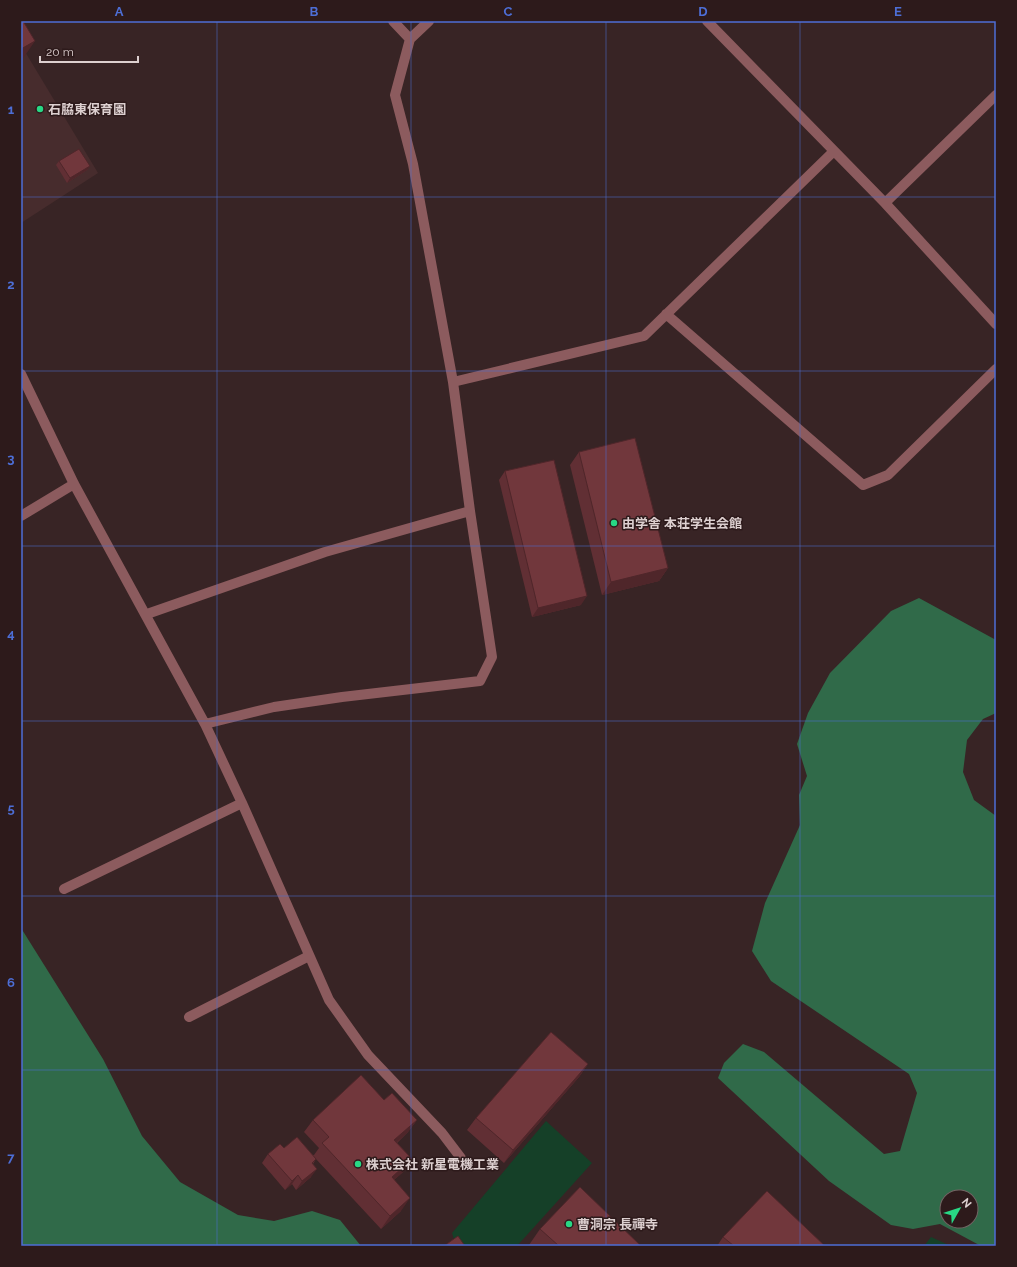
<svg xmlns="http://www.w3.org/2000/svg" width="1017" height="1267" viewBox="0 0 1017 1267" font-family="Raleway,'Noto Sans JP',sans-serif">
<style>
.built{fill:#472c2d}
.green{fill:#154028}
.forest{fill:#306a49;fill-rule:evenodd}
.lines{fill:none;stroke-linecap:round;stroke-linejoin:round}
.minor{stroke:#8c5b5e;stroke-width:10}
.wall{fill:#612f34}
.shaded-wall{fill:#4f262a}
.building{fill:#71373c;stroke:#4f262a}
.grid{fill:none;stroke:#4d6ed6;stroke-width:1;stroke-opacity:0.55}
.poi-dot{fill:#28d885;stroke:#2d1a1b;stroke-width:1.5}
.labels{text-anchor:middle;dominant-baseline:central;stroke-width:3;stroke-linejoin:round;paint-order:stroke}
.poi-label{font-size:13px;font-weight:bold;fill:#ddd0d0;stroke:#2d1a1b;text-anchor:start}
.neatline{fill:none;stroke:#4d6ed6;stroke-width:1.5}
.grid-label{font-size:13px;text-anchor:middle;font-weight:bold;fill:#4d6ed6}
</style>
<rect width="100%" height="100%" fill="#382425"/>
<path class="built" d="M21,45L98,173L21,223Z"/>
<path class="green" d="M546,1121L592,1163L517,1246H456L452,1233Z
M931,1237L951,1246H924Z"/>
<path class="forest" d="M919,598L996,640V713L983,719L967,740L963,772L974,800L996,816V1246H981L940,1224L913,1229L891,1225L829,1181L718,1078L724,1063L743,1044L764,1052L884,1154L900,1151L917,1093L909,1074L771,981L752,951L765,903L800,825L799,795L807,776L797,744L808,713L830,673L891,611ZM947,1197H971V1221H947Z
M21,928L103,1059L142,1136L180,1182L238,1215L274,1221L312,1211L340,1220L361,1246H21Z"/>
<g class="lines">
<path class="minor" d="M393,21L410,39
M707,21L885,203L996,324
M885,203L996,95
M666,314L863,485L888,475L996,369
M21,374L74,484L205,724L242,803L329,1000L368,1055L442,1133L461,1158
M453,382L644,336L834,151
M21,516L74,484
M147,614L325,552L470,511
M205,724L274,707L342,697L480,681L492,657L470,511L453,382L413,164L395,95L410,39L429,21
M64,889L242,803
M189,1017L309,956"/>
</g>
<path class="wall" d="M59,161L90,166L87,170L67,183L56,165Z
M579,452L668,568L659,581L602,595L570,465Z
M505,471L581,605L532,617L499,480Z
M588,1064L579,1077L504,1163L467,1130L476,1118Z
M384,1100L417,1120L408,1132L397,1143L412,1159L403,1172L394,1180L401,1211L381,1229L316,1159L313,1164L311,1177L296,1190L292,1184L285,1190L262,1163L268,1154L314,1155L319,1148L304,1132L313,1120Z
M540,1229L641,1246H530L529,1245Z
M723,1237L825,1246H717Z"/>
<path class="shaded-wall" d="M35,41L24,57L21,59V49Z
M90,166L87,170L67,183L70,178Z
M668,568L659,581L602,595L611,582Z
M587,596L581,605L532,617L538,608Z
M588,1064L579,1077L504,1163L513,1150Z
M417,1120L408,1132L385,1153L394,1140Z
M412,1159L403,1172L383,1190L392,1177Z
M317,1169L311,1177L296,1190L302,1181Z
M298,1175L292,1184L285,1190L292,1181Z
M410,1198L401,1211L381,1229L390,1216Z"/>
<path class="building" d="M21,21H23L35,41L21,49Z
M79,149L90,166L70,178L59,161Z
M635,438L668,568L611,582L579,452Z
M554,460L587,596L538,608L505,471Z
M551,1032L588,1064L513,1150L476,1118Z
M361,1075L384,1100L392,1093L417,1120L394,1140L412,1159L392,1177L410,1198L390,1216L322,1143L329,1137L313,1120Z
M297,1137L316,1159L312,1163L317,1169L302,1181L298,1175L292,1181L268,1154L280,1144L284,1148Z
M580,1187L641,1246H559L540,1229Z
M767,1191L825,1246H734L723,1237Z
M458,1236L465,1246H444Z"/>
<path class="grid" d="M217,21V1246M411,21V1246M606,21V1246M800,21V1246M21,197H996M21,371H996M21,546H996M21,721H996M21,896H996M21,1070H996"/>
<g class="poi-dot">
<circle cx="40" cy="109" r="4"/>
<circle cx="614" cy="523" r="4"/>
<circle cx="358" cy="1164" r="4"/>
<circle cx="569" cy="1224" r="4"/>
</g>
<g class="labels">
<g class="poi-label">
<text x="48" y="109">石脇東保育園</text>
<text x="622" y="523">由学舎 本荘学生会館</text>
<text x="366" y="1164">株式会社 新星電機工業</text>
<text x="577" y="1224">曹洞宗 長禪寺</text>
</g>
</g>
<rect width="1017" height="1267" fill="none" stroke="#2d1a1b" stroke-width="44"/>
<g transform="translate(959 1209) rotate(51)"><circle r="19" fill="#2d1a1b" stroke="#736363"/>
<path d="M0-3L7 15L0 10L-7 15Z" fill="#28d885"/>
<text y="-6" font-size="11" font-weight="bold" text-anchor="middle" fill="#ddd0d0">N</text>
</g>
<path d="M40 56v6h98v-6" fill="none" stroke="#ddd0d0" stroke-width="2"/>
<text x="46" y="56" font-size="12" fill="#ddd0d0" stroke="#2d1a1b" stroke-width="3" paint-order="stroke">20 m</text>
<rect x="22" y="22" width="973" height="1223" class="neatline"/>
<g class="grid-label">
<text x="119" y="16">A</text>
<text x="314" y="16">B</text>
<text x="508" y="16">C</text>
<text x="703" y="16">D</text>
<text x="898" y="16">E</text>
<text x="11" y="114">1</text>
<text x="11" y="289">2</text>
<text x="11" y="463">3</text>
<text x="11" y="638">4</text>
<text x="11" y="813">5</text>
<text x="11" y="987">6</text>
<text x="11" y="1162">7</text>
</g>
</svg>
